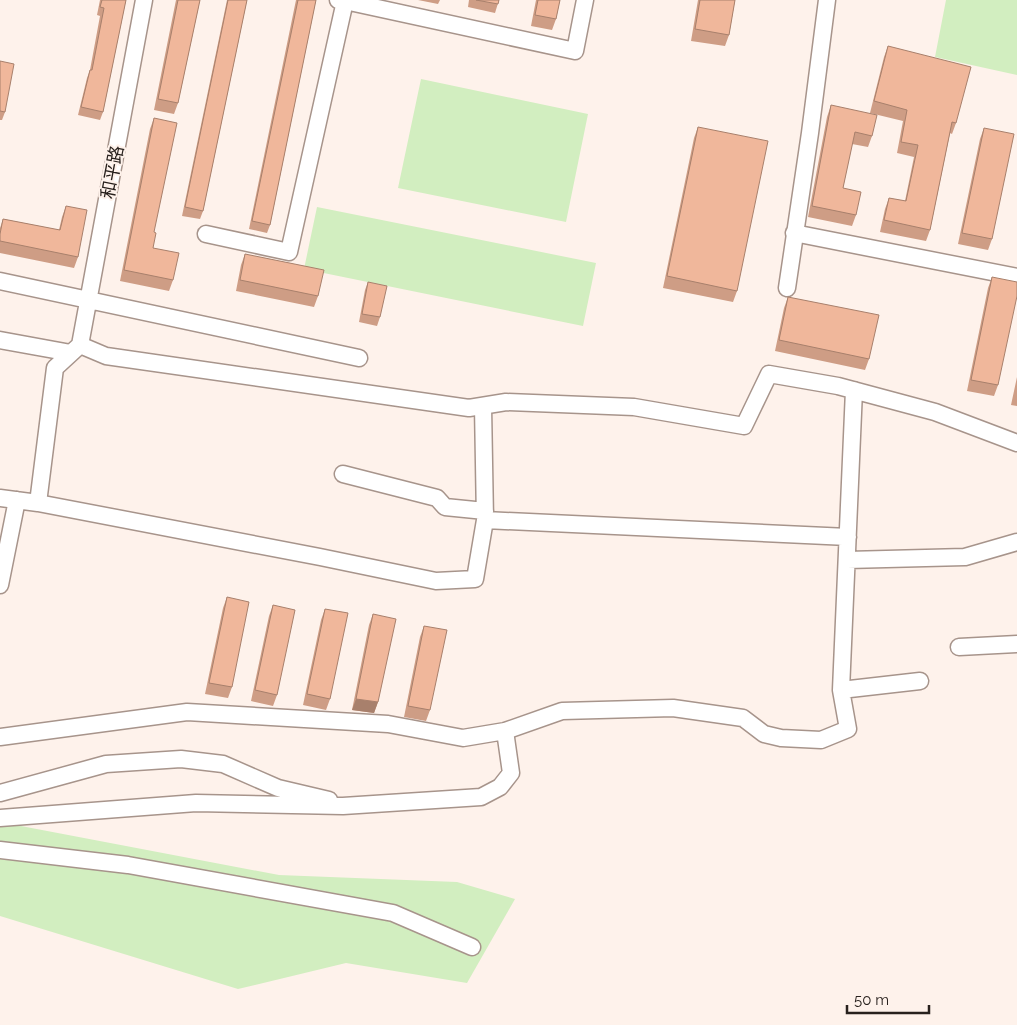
<svg xmlns="http://www.w3.org/2000/svg" width="1017" height="1025" viewBox="0 0 1017 1025" font-family="Raleway,'Noto Sans SC',sans-serif">
<style>
.green{fill:#d2eec0}
.lines{fill:none;stroke-linecap:round;stroke-linejoin:round}
.minor-casing{stroke:#a7948b;stroke-width:19}
.minor{stroke:#fff;stroke-width:16}
.wall{fill:#ce9d85}
.shaded-wall{fill:#a8806c}
.building{fill:#f0b79b;stroke:#a8806c}
.labels{text-anchor:middle;dominant-baseline:central;stroke-width:4;stroke-linejoin:round;paint-order:stroke}
.street-label{font-size:18px;fill:#28211d;stroke:#fef2eb}
</style>
<rect width="100%" height="100%" fill="#fef2eb"/>
<path class="green" d="M946,0H1017V75L935,57Z
M421,79L588,114L566,222L398,188Z
M317,207L596,263L583,326L304,269Z
M0,822L279,875L457,882L515,899L467,983L346,963L238,989L0,916Z"/>
<g class="lines">
<defs>
<path id="minor" d="M345,1L575,51L585,0
M794,233L1017,277
M206,234L289,252L345,1L338,0
M0,281L359,358
M787,288L810,133L827,0
M0,340L71,353
M80,345L106,356L469,408L506,402L634,407L744,426L769,374L838,386L935,412L1017,443
M80,345L144,0
M483,406L485,520
M343,474L437,498L445,507L485,511
M0,498L38,503L320,557L436,581L475,579L485,520L848,537
M38,503L55,368L80,345
M847,560L965,557L1017,542
M0,585L17,500
M959,647L1017,644
M841,690L920,681
M0,737L187,712L388,724L463,738L505,731L562,711L673,708L743,718L764,734L781,738L821,740L848,729L841,690L854,390
M0,793L106,764L181,759L223,764L278,788L329,800
M0,818L196,803L343,806L481,797L500,787L511,773L505,731
M0,850L128,865L393,913L472,947"/>
</defs>
<use href="#minor" class="minor-casing"/>
<use href="#minor" class="minor"/>
</g>
<path class="wall" d="M100,0H126L103,112L100,120L78,115L87,78L90,70L100,16L97,15Z
M176,0H200L178,103L174,114L154,110Z
M227,0H247L203,211L200,219L182,216Z
M296,0H316L270,225L267,233L249,229Z
M418,0H440L438,4Z
M469,0H499L495,13L468,7Z
M536,0H560L556,19L552,30L531,26Z
M698,0H735L729,35L725,46L691,41Z
M888,46L956,123L952,134L950,133L930,230L926,241L880,232L885,209L889,198L905,201L914,157L897,153L903,121L870,113L884,57Z
M0,61L5,112L2,120H0Z
M831,105L872,136L868,147L852,144L843,188L856,215L852,226L808,217L827,117Z
M154,118V232L153,248L173,280L169,291L120,281L150,129Z
M698,127L737,291L733,302L663,288L694,138Z
M984,128L992,239L988,250L958,244L980,139Z
M66,206L78,257L74,268L0,253V228L3,219L59,230L62,217Z
M245,254L318,296L314,307L236,291L241,265Z
M992,277L998,385L994,396L967,391L988,288Z
M368,282L380,317L377,326L359,322L365,290Z
M788,297L869,359L865,370L775,351L784,308Z
M1017,377V406L1011,405Z
M227,597L232,687L228,698L205,694L223,608Z
M273,605L277,695L273,706L251,701L269,616Z
M325,609L330,699L326,710L303,705L321,620Z
M373,614L378,702L374,713L352,710L369,625Z
M424,626L430,710L426,721L404,717L420,637Z"/>
<path class="shaded-wall" d="M356,699L378,702L374,713L352,710Z"/>
<path class="building" d="M102,0H126L103,112L81,107L90,70H92L104,8L100,7Z
M178,0H200L178,103L158,99Z
M228,0H247L203,211L185,207Z
M298,0H316L270,225L252,221Z
M476,0H499L498,4Z
M538,0H560L556,19L535,15Z
M700,0H735L729,35L695,29Z
M888,46L971,67L956,123L952,122L930,230L884,220L889,198L906,201L918,145L901,142L907,110L874,101Z
M0,61L14,64L5,112L0,111Z
M831,105L877,115L872,136L855,132L843,188L861,192L856,215L812,206Z
M154,118L177,123L154,232L156,233L153,248L179,253L173,280L124,270Z
M698,127L768,141L737,291L667,276Z
M984,128L1014,134L992,239L962,233Z
M66,206L87,210L78,257L0,241V234L3,219L60,230Z
M245,254L324,270L318,296L240,280Z
M992,277L1017,282V296L998,385L971,380Z
M368,282L387,286L380,317L362,314Z
M788,297L879,315L869,359L779,340Z
M227,597L249,602L232,687L209,683Z
M273,605L295,610L277,695L255,690Z
M325,609L348,613L330,699L307,694Z
M373,614L396,619L378,702L356,699Z
M424,626L447,630L430,710L408,706Z"/>
<g class="labels">
<g class="street-label">
<text transform="translate(112 172) rotate(-79)">和平路</text>
</g>
</g>
<path d="M847 1005v8h82v-8" fill="none" stroke="#28211d" stroke-width="2.5"/>
<text x="854" y="1005" font-size="15" fill="#28211d" stroke="#fef2eb" stroke-width="4" paint-order="stroke">50 m</text>
</svg>
